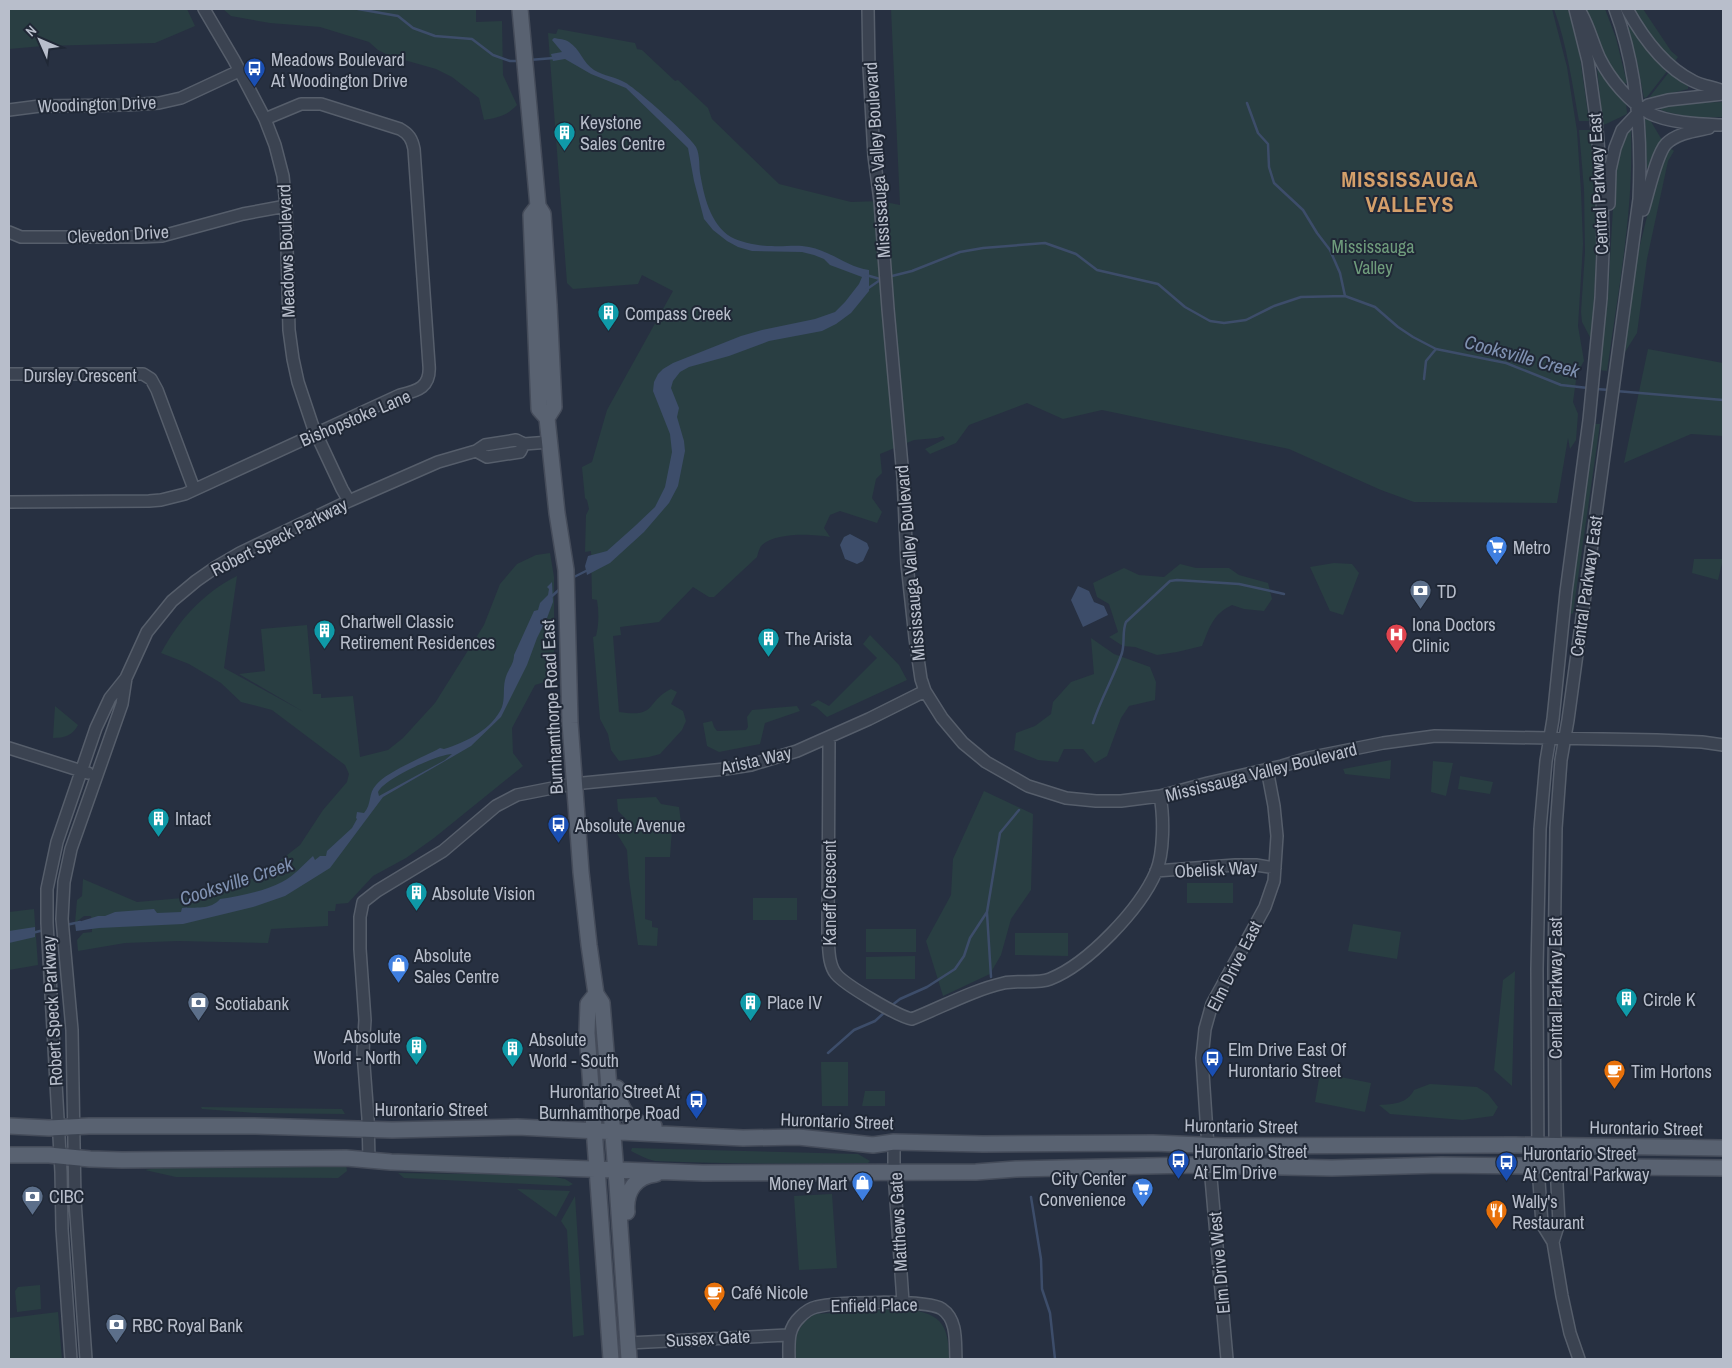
<svg xmlns="http://www.w3.org/2000/svg" width="1732" height="1368" viewBox="0 0 1732 1368" font-family="'Archivo Narrow',sans-serif">
<style>
.green{fill:#293e42}
.water{fill:#3d4d6a;fill-rule:evenodd}
.lines{fill:none;stroke-linecap:round;stroke-linejoin:round}
.stream{stroke:#3d4d6a;stroke-width:2.5}
.minor-casing{stroke:#565e6b;stroke-width:14}
.major-casing{stroke:#454c5a;stroke-width:18}
.minor{stroke:#3b4351;stroke-width:11}
.major{stroke:#596271;stroke-width:15}
.labels{text-anchor:middle;dominant-baseline:central;stroke-width:4;stroke-linejoin:round;paint-order:stroke}
.poi-label{font-size:18px;fill:#b8becb;stroke:#202836;text-anchor:start}
.street-label{font-size:18px;fill:#b8becb;stroke:#202836}
.park-label{font-size:18px;fill:#6f9c7c;stroke:#202836}
.water-label{font-size:19px;font-style:italic;fill:#8092b2;stroke:#202836}
.district-label{font-size:22px;font-weight:bold;letter-spacing:1px;fill:#d49f6a;stroke:#202836}
</style>
<rect width="100%" height="100%" fill="#273041"/>
<path class="green" d="M9,9H187L195,26L155,43L43,46L9,49Z
M223,9H476V22L502,21L503,75L517,105C507,116 497,118 484,120L479,98L452,77L436,69L390,56L378,50L369,42L320,27L270,23L231,16Z
M891,9H1552L1567,67L1577,131L1581,191L1583,244L1578,326L1584,361L1577,373L1573,402L1578,414L1576,440L1570,449L1568,438L1557,503L1414,502L1381,490L1289,449L1102,410L1063,419L1027,403L969,425L956,443L930,454L925,449L945,439L943,436L937,438L914,440L880,454L882,473L876,479L872,498L882,512L877,523L840,511L830,515L824,528L830,537C812,534 775,532 761,546C759,549 758,553 757,557L714,597H709L693,587L659,622L620,627L621,635L613,636L619,712C658,718 645,702 671,689L677,692L671,704L683,711L686,721L682,730L660,754L649,757L619,761L611,750L608,734L600,719L593,637L596,636C599,624 599,612 597,600L592,599L591,551L585,552L586,515L589,509L587,500L585,498L582,467L592,462L607,410L673,291L642,275L638,284L573,289L567,283L548,33L556,34L558,29L635,43L637,49L642,50L675,81L678,80L708,108L712,119L779,184L851,202L880,201L900,205Z
M1554,9H1567L1569,12L1580,57L1589,121H1579C1572,83 1567,45 1554,9Z
M1585,9H1605L1616,38L1627,83L1623,84L1610,66Z
M1630,9H1643L1671,51L1678,57L1675,61L1673,59L1672,61L1658,48Z
M1630,27L1642,44L1668,70L1647,97L1644,98L1636,57L1628,28Z
M1597,69L1615,91L1626,102L1627,114L1606,124L1603,125Z
M1669,72L1688,85V89L1648,99Z
M1723,102V117C1701,118 1682,117 1661,110L1660,106L1676,103Z
M1645,119L1650,120L1662,140L1656,150L1649,168L1647,167Z
M1579,130H1590C1599,200 1597,270 1591,339L1582,322L1581,312L1585,252L1584,189Z
M1627,130L1631,131C1634,211 1618,291 1607,371L1599,370L1608,297L1615,171L1618,150Z
M1669,147L1674,151L1668,161L1647,259L1637,333L1625,352L1622,351L1639,249L1660,164Z
M1648,349L1723,363V436L1691,434L1624,463Z
M1594,424H1600L1573,613L1572,614L1570,613Z
M550,553L554,577V679L535,685L512,728L513,753L523,766L434,838L406,858L373,876L348,903L336,904L335,911H328V926L271,929L268,943L178,941L125,943L78,951L77,940L83,933L92,932L91,916H84L75,923L77,900L82,896L83,879L137,902L194,897L260,876L300,845L323,810L347,782L349,774L345,765L272,710L241,702L221,683L189,664L161,653C179,620 203,593 237,576L224,668L304,712L239,674L265,671L261,629L307,625L313,694H321V698L353,696L360,757L388,750L403,738L435,703L484,625L500,584L517,564L536,555Z
M1694,559H1723L1718,580L1692,573Z
M1334,563L1352,564L1359,573L1343,615L1330,611L1310,567Z
M1180,564L1196,568H1229L1239,575L1268,583L1272,599L1264,611L1244,609L1232,605C1212,615 1210,627 1202,646L1177,652L1157,655L1135,647L1123,646L1109,637L1118,632L1109,604L1097,597L1093,583L1124,568L1139,575L1164,577Z
M870,635L899,665L907,680L827,717L816,707L810,705L818,700L829,706L877,658L863,644Z
M1091,638L1114,654L1150,667L1156,682L1155,700L1129,706L1121,718L1107,756L1095,763L1083,749H1064L1058,762L1038,760L1014,750L1016,733L1035,726L1051,714L1053,702L1071,682L1094,674Z
M55,706L78,725C73,735 65,738 53,738Z
M797,706L800,711L765,723L760,744L719,752L707,746L703,723L712,721L714,727L717,731L746,730L748,727L747,717L752,710Z
M1391,760L1390,779L1345,774L1343,769Z
M1433,761L1453,763L1446,796L1431,792Z
M1460,776L1493,782L1490,794L1458,789Z
M984,791L1033,814L1031,890L1011,919L1001,955L990,974L943,996L926,941L951,895L953,859Z
M656,797L661,804L679,807L681,823L672,829L670,857H645V919L652,921V927L658,928L657,946L638,945L629,879L627,850L616,832L633,826L618,811L617,799Z
M1187,883H1233V903H1187Z
M753,898H797V920H753Z
M34,909L38,965L9,970V912Z
M1353,924L1401,932L1397,959L1348,951Z
M866,929H916V952H866Z
M1015,933H1068V956L1015,955Z
M915,956V979H866V957Z
M1515,971L1512,1086L1494,1070L1503,980Z
M821,1062H848V1106H822Z
M1320,1073L1371,1083L1365,1112L1315,1102Z
M1430,1084L1477,1087L1488,1094L1498,1107L1493,1116L1463,1120L1390,1114L1379,1105C1393,1104 1407,1104 1414,1090Z
M865,1091H885V1106H862Z
M201,1107L342,1109L345,1114L257,1113L202,1109Z
M632,1148L858,1154L870,1161L868,1163H857C790,1164 722,1164 655,1161C646,1159 639,1155 631,1151Z
M177,1164L346,1165L347,1171L338,1178L176,1177L145,1170Z
M398,1173L546,1175L565,1179L573,1184L569,1186L404,1178Z
M517,1189L570,1191L556,1217Z
M832,1194L837,1268L799,1270L794,1196Z
M575,1196L584,1335L573,1337L567,1230L561,1221Z
M40,1285L41,1309L17,1312L15,1291L18,1287Z
M902,1309C939,1312 949,1322 949,1359H796C794,1338 796,1326 815,1314Z
M58,1312L62,1359H9V1318Z"/>
<path class="water" d="M554,38C559,39 565,39 569,42C580,49 583,63 594,70C604,76 616,77 626,83C639,91 690,136 696,147C700,155 699,165 700,173C704,196 710,224 731,237C742,243 759,246 772,246C785,247 796,244 809,247C831,251 847,267 869,270V291L851,313L836,324L822,331L769,341L729,356L689,367L680,372L673,381L671,388L679,408L677,417L684,441L685,451L678,486L669,503L644,532L610,563L587,575L585,566L588,556L607,551L635,526L655,507L665,487L672,452L670,434L653,391L654,382L658,374L663,369L673,363L741,336L762,330L815,319L835,312L845,302L859,284L862,277L830,265L824,259L814,255L802,252L752,251L738,247L727,241L713,230L704,219L694,181L688,148L626,88L591,74L565,59L553,61L551,54L562,52L552,40Z
M850,534L867,543L869,548L863,561L857,564L845,559L840,545L844,537Z
M552,582L553,602L547,618L537,638L527,665L501,717L471,746L383,797L330,868L285,896L253,907L183,924L99,928L76,931L75,923L98,916H105L115,912L154,909L157,913L181,912L182,908C195,907 211,910 220,899C240,896 265,891 282,882C294,876 303,865 313,856L315,860L320,856H326L327,851L352,828L357,819L356,818L357,812L364,813C372,804 368,793 376,785C386,772 424,757 440,748L444,749C466,742 492,730 502,707C505,699 503,688 505,680C507,670 514,665 514,655L534,611L538,610L540,603L548,595L549,589L547,587ZM452,754L445,760L379,796L378,792C384,779 438,754 452,754Z
M1078,586L1089,591L1094,602L1104,606L1108,615L1083,627L1071,600Z
M35,927V937L9,943V931Z"/>
<g class="lines">
<path class="stream" d="M358,9L398,16L413,28L435,36L472,39L493,55L510,61H519
M529,60L554,58
M1247,103L1258,133L1268,144L1269,167L1274,183L1303,210L1317,233L1330,250L1340,273L1345,296
M866,275L880,279
M888,277L912,271L960,252L983,248L1045,243L1076,254L1097,270L1158,284L1185,307L1210,321L1224,323L1246,320L1274,306L1301,297L1345,296L1375,307L1398,327L1413,337L1436,349L1506,363L1561,385L1588,388
M867,289L883,278
M1424,379L1426,361L1436,349
M1596,389L1610,390
M1616,391L1723,400
M572,578L588,570
M552,596L561,588
M1093,723C1101,698 1114,677 1122,653C1125,642 1122,631 1126,622L1170,581L1177,580L1239,584L1284,594
M987,913L991,977
M66,925L80,922
M32,933L44,930
M891,1006L900,999L927,987L955,969L964,956L970,938L987,912L1000,833L1019,810
M828,1053L854,1030L875,1021L885,1012
M1031,1197L1041,1259L1042,1289L1050,1313L1055,1359"/>
<defs>
<path id="minor" d="M204,9L234,60L265,119L275,145L283,176L286,206L289,330L293,359L298,382L313,427L342,489L349,501
M868,9L869,67L874,156L880,201L888,309L903,477L907,564L915,638L921,679L925,691L942,718L963,743L986,762L1028,786L1066,798L1096,801H1121L1160,796L1208,783L1282,766L1308,758L1383,743L1435,736L1657,740L1702,742L1723,745
M1575,9L1588,61L1596,118L1602,189L1603,252L1601,298L1589,420L1566,592L1553,719L1546,761L1540,829L1537,969L1538,1167L1542,1224L1553,1242L1562,1296L1570,1333L1579,1359
M1627,9C1642,36 1664,67 1693,81C1702,86 1714,87 1723,91
M1581,13C1589,27 1593,44 1600,59C1610,79 1629,102 1649,113C1669,123 1699,124 1721,125
M9,110L40,106L126,105L159,103L181,98L239,71
M1609,204L1610,170L1615,148L1622,130L1638,113L1648,105L1668,100L1723,94
M1643,210C1648,195 1656,155 1666,144C1677,133 1695,131 1709,128
M9,232L21,237H141L162,236L243,214L286,206
M9,374H143L151,379L157,390L194,489
M476,451L487,457L520,452L524,444
M9,502L149,501L161,500L185,494L400,395C418,391 431,387 429,365L414,149C412,139 409,134 400,129L321,104H301L265,119
M829,738L828,936C829,948 828,964 836,974C845,985 899,1017 912,1019C942,1007 973,990 1004,983C1018,980 1038,984 1050,979C1088,964 1140,909 1156,872C1164,853 1164,817 1160,796
M9,748L88,773
M1156,871L1235,865H1256L1275,868
M894,1142V1172L903,1302
M369,1160L368,1118L363,1052L365,1020L360,949V917L363,902L377,891L443,851L496,806L517,795L573,784L725,769L751,765L797,751L869,719L925,691
M1553,1242L1559,1223L1555,1146L1554,968L1556,828L1561,760L1568,720L1639,199C1642,135 1638,70 1615,9
M628,1343L788,1335
M71,1359L62,1229L61,1172L47,923V889L57,842L96,728L110,698L126,678
M86,1359L75,1201L72,1030L62,919L64,882L71,849L122,704L126,678L147,632L172,601L196,581L216,567L240,553L349,501L438,462L476,451L485,445L516,440L524,444L550,442
M789,1359C789,1343 787,1329 800,1317C804,1313 811,1308 816,1307C835,1302 927,1299 942,1309C958,1320 955,1343 956,1359
M1227,1359L1207,1133L1202,1058L1205,1029L1212,1004L1265,907L1274,881L1277,836L1274,806L1267,769"/>
<path id="major" d="M520,9L538,206L543,214L549,305L554,407L547,418L557,513L566,570L570,723L581,872L589,945L596,994L602,1003L617,1184L629,1359
M538,206L531,215L539,409L547,418
M596,994L588,1004L587,1033L611,1359
M617,1088C619,1111 631,1125 654,1126
M9,1126L49,1128L89,1126H255L392,1130L517,1127L743,1138L798,1137L873,1145L894,1142L983,1144L1153,1143L1225,1146L1516,1145L1723,1148
M9,1155H49L90,1159L122,1160L346,1158L391,1162L703,1173L976,1172L1016,1169L1192,1165L1332,1168L1441,1165L1723,1168
M627,1212C625,1192 635,1176 656,1174"/>
</defs>
<use href="#minor" class="minor-casing"/>
<use href="#major" class="major-casing"/>
<use href="#minor" class="minor"/>
<use href="#major" class="major"/>
</g>
<defs>
<symbol id="bus-pin" viewBox="-11 -11 22 30"><path d="M0 17L-7.5 6A9.5 9.5 0 1 1 7.5 6Z" fill="#1a4fb4" stroke="#202836"/><path d="M-5-6H5V4H4V6H2V4H-2V6H-4V4H-5ZM-3.5-4V0h7V-4ZM-3.5 1.2v1.5H-2V1.2ZM2 1.2v1.5H3.5V1.2Z" fill="#fff"/></symbol>
<symbol id="building-pin" viewBox="-11 -11 22 30"><path d="M0 17L-7.5 6A9.5 9.5 0 1 1 7.5 6Z" fill="#0f9aa8" stroke="#202836"/><path d="M-4-6H4V6H1V3H-1V6H-4ZM-2.5-4.3h1.7v1.8h-1.7ZM.8-4.3h1.7v1.8H.8ZM-2.5-1h1.7V.8h-1.7ZM.8-1h1.7V.8H.8Z" fill="#fff"/></symbol>
<symbol id="supermarket-pin" viewBox="-11 -11 22 30"><path d="M0 17L-7.5 6A9.5 9.5 0 1 1 7.5 6Z" fill="#3f7fe0" stroke="#202836"/><path d="M-6-5.5h2.5l.6 2H6L4.5 2H-2.5L-4.4-4H-6ZM-1.5 3.2a1.3 1.3 0 1 0 .1 0ZM3 3.2a1.3 1.3 0 1 0 .1 0Z" fill="#fff"/></symbol>
<symbol id="bank-pin" viewBox="-11 -11 22 30"><path d="M0 17L-7.5 6A9.5 9.5 0 1 1 7.5 6Z" fill="#5c6f8a" stroke="#202836"/><path d="M-6-4H6V4H-6ZM0-2.3a2.3 2.3 0 1 0 0 4.6a2.3 2.3 0 1 0 0-4.6Z" fill="#fff"/></symbol>
<symbol id="hospital-pin" viewBox="-11 -11 22 30"><path d="M0 17L-7.5 6A9.5 9.5 0 1 1 7.5 6Z" fill="#e0444e" stroke="#202836"/><path d="M-5-5h3v3.5h4V-5h3V5h-3V1.5h-4V5h-3Z" fill="#fff"/></symbol>
<symbol id="shop-pin" viewBox="-11 -11 22 30"><path d="M0 17L-7.5 6A9.5 9.5 0 1 1 7.5 6Z" fill="#3f7fe0" stroke="#202836"/><path d="M-5-2.5h2.3a2.7 3.5 0 0 1 5.4 0H5L5.5 6h-11ZM-1.5-2.5h3a1.5 2.3 0 0 0-3 0Z" fill="#fff"/></symbol>
<symbol id="cafe-pin" viewBox="-11 -11 22 30"><path d="M0 17L-7.5 6A9.5 9.5 0 1 1 7.5 6Z" fill="#e8710a" stroke="#202836"/><path d="M-5.5-4.5H6V0H3Q3 3.5 0 3.5H-2.5Q-5.5 3.5-5.5 0ZM3-3.2v2h1.7v-2ZM-6 4.5H4V6H-6Z" fill="#fff"/></symbol>
<symbol id="restaurant-pin" viewBox="-11 -11 22 30"><path d="M0 17L-7.5 6A9.5 9.5 0 1 1 7.5 6Z" fill="#e8710a" stroke="#202836"/><path d="M-5-6h1v4h1v-4h1v4h1v-4h1v5L-1.5 .5V6h-2V.5L-5-1ZM5-6V6H3V1.5H1.5Q1.5-4 5-6Z" fill="#fff"/></symbol>
</defs>
<g fill-rule="evenodd">
<use href="#bus-pin" x="242" y="56" width="25" height="34"/>
<use href="#building-pin" x="552" y="120" width="25" height="34"/>
<use href="#building-pin" x="596" y="300" width="25" height="34"/>
<use href="#supermarket-pin" x="1484" y="534" width="25" height="34"/>
<use href="#bank-pin" x="1408" y="578" width="25" height="34"/>
<use href="#building-pin" x="312" y="618" width="25" height="34"/>
<use href="#hospital-pin" x="1384" y="622" width="25" height="34"/>
<use href="#building-pin" x="756" y="626" width="25" height="34"/>
<use href="#building-pin" x="146" y="806" width="25" height="34"/>
<use href="#bus-pin" x="546" y="812" width="25" height="34"/>
<use href="#building-pin" x="404" y="880" width="25" height="34"/>
<use href="#shop-pin" x="386" y="952" width="25" height="34"/>
<use href="#building-pin" x="1614" y="986" width="25" height="34"/>
<use href="#building-pin" x="738" y="990" width="25" height="34"/>
<use href="#bank-pin" x="186" y="990" width="25" height="34"/>
<use href="#building-pin" x="404" y="1034" width="25" height="34"/>
<use href="#building-pin" x="500" y="1036" width="25" height="34"/>
<use href="#bus-pin" x="1200" y="1046" width="25" height="34"/>
<use href="#cafe-pin" x="1602" y="1058" width="25" height="34"/>
<use href="#bus-pin" x="684" y="1088" width="25" height="34"/>
<use href="#bus-pin" x="1166" y="1148" width="25" height="34"/>
<use href="#bus-pin" x="1494" y="1150" width="25" height="34"/>
<use href="#shop-pin" x="850" y="1170" width="25" height="34"/>
<use href="#supermarket-pin" x="1130" y="1176" width="25" height="34"/>
<use href="#bank-pin" x="20" y="1184" width="25" height="34"/>
<use href="#restaurant-pin" x="1484" y="1198" width="25" height="34"/>
<use href="#cafe-pin" x="702" y="1280" width="25" height="34"/>
<use href="#bank-pin" x="104" y="1312" width="25" height="34"/>
</g>
<g class="labels">
<g class="poi-label">
<text x="271" y="59">Meadows Boulevard<tspan x="271" dy="21">At Woodington Drive</tspan></text>
<text x="580" y="122">Keystone<tspan x="580" dy="21">Sales Centre</tspan></text>
<text x="625" y="313">Compass Creek</text>
<text x="1513" y="547">Metro</text>
<text x="1437" y="591">TD</text>
<text x="340" y="621">Chartwell Classic<tspan x="340" dy="21">Retirement Residences</tspan></text>
<text x="1412" y="624">Iona Doctors<tspan x="1412" dy="21">Clinic</tspan></text>
<text x="785" y="638">The Arista</text>
<text x="175" y="818">Intact</text>
<text x="575" y="825">Absolute Avenue</text>
<text x="432" y="893">Absolute Vision</text>
<text x="414" y="955">Absolute<tspan x="414" dy="21">Sales Centre</tspan></text>
<text x="1643" y="999">Circle K</text>
<text x="767" y="1002">Place IV</text>
<text x="215" y="1003">Scotiabank</text>
<text x="401" y="1036" text-anchor="end">Absolute<tspan x="401" dy="21">World - North</tspan></text>
<text x="529" y="1039">Absolute<tspan x="529" dy="21">World - South</tspan></text>
<text x="1228" y="1049">Elm Drive East Of<tspan x="1228" dy="21">Hurontario Street</tspan></text>
<text x="1631" y="1071">Tim Hortons</text>
<text x="680" y="1091" text-anchor="end">Hurontario Street At<tspan x="680" dy="21">Burnhamthorpe Road</tspan></text>
<text x="1194" y="1151">Hurontario Street<tspan x="1194" dy="21">At Elm Drive</tspan></text>
<text x="1523" y="1153">Hurontario Street<tspan x="1523" dy="21">At Central Parkway</tspan></text>
<text x="1126" y="1178" text-anchor="end">City Center<tspan x="1126" dy="21">Convenience</tspan></text>
<text x="847" y="1183" text-anchor="end">Money Mart</text>
<text x="49" y="1196">CIBC</text>
<text x="1512" y="1201">Wally's<tspan x="1512" dy="21">Restaurant</tspan></text>
<text x="731" y="1292">Café Nicole</text>
<text x="132" y="1325">RBC Royal Bank</text>
</g>
<g class="street-label">
<text transform="translate(97 104) rotate(-2)">Woodington Drive</text>
<text transform="translate(877 160) rotate(-94)">Mississauga Valley Boulevard</text>
<text transform="translate(1598 184) rotate(-93)">Central Parkway East</text>
<text transform="translate(118 234) rotate(-3)">Clevedon Drive</text>
<text transform="translate(286 251) rotate(-92)">Meadows Boulevard</text>
<text x="80" y="375">Dursley Crescent</text>
<text transform="translate(355 418) rotate(-23)">Bishopstoke Lane</text>
<text transform="translate(279 537) rotate(-27)">Robert Speck Parkway</text>
<text transform="translate(910 563) rotate(-95)">Mississauga Valley Boulevard</text>
<text transform="translate(1586 586) rotate(-82)">Central Parkway East</text>
<text transform="translate(552 707) rotate(-93)">Burnhamthorpe Road East</text>
<text transform="translate(756 760) rotate(-13)">Arista Way</text>
<text transform="translate(1261 772) rotate(-14)">Mississauga Valley Boulevard</text>
<text transform="translate(1216 869) rotate(-3)">Obelisk Way</text>
<text transform="translate(829 893) rotate(-90)">Kaneff Crescent</text>
<text transform="translate(1234 966) rotate(-63)">Elm Drive East</text>
<text transform="translate(1555 988) rotate(-90)">Central Parkway East</text>
<text transform="translate(52 1011) rotate(-93)">Robert Speck Parkway</text>
<text x="431" y="1109">Hurontario Street</text>
<text transform="translate(837 1121) rotate(2)">Hurontario Street</text>
<text transform="translate(1241 1126) rotate(1)">Hurontario Street</text>
<text transform="translate(1646 1128) rotate(1)">Hurontario Street</text>
<text transform="translate(898 1222) rotate(-93)">Matthews Gate</text>
<text transform="translate(1219 1263) rotate(-95)">Elm Drive West</text>
<text transform="translate(874 1305) rotate(-1)">Enfield Place</text>
<text transform="translate(708 1338) rotate(-3)">Sussex Gate</text>
</g>
<g class="park-label">
<text x="1373" y="246">Mississauga<tspan x="1373" dy="21">Valley</tspan></text>
</g>
<g class="water-label">
<text transform="translate(1522 356) rotate(15)">Cooksville Creek</text>
<text transform="translate(236 881) rotate(-18)">Cooksville Creek</text>
</g>
<g class="district-label">
<text x="1410" y="179">MISSISSAUGA<tspan x="1410" dy="25">VALLEYS</tspan></text>
</g>
</g>
<rect width="1732" height="1368" fill="none" stroke="#b8becb" stroke-width="20"/>
<g transform="translate(40 40) rotate(315)" stroke="#202836" stroke-width="4" paint-order="stroke">
<path d="M0-4L9 19L0 12L-9 19Z" fill="#b8becb"/>
<text y="-8" font-size="14" font-weight="bold" text-anchor="middle" fill="#b8becb">N</text>
</g>
</svg>
